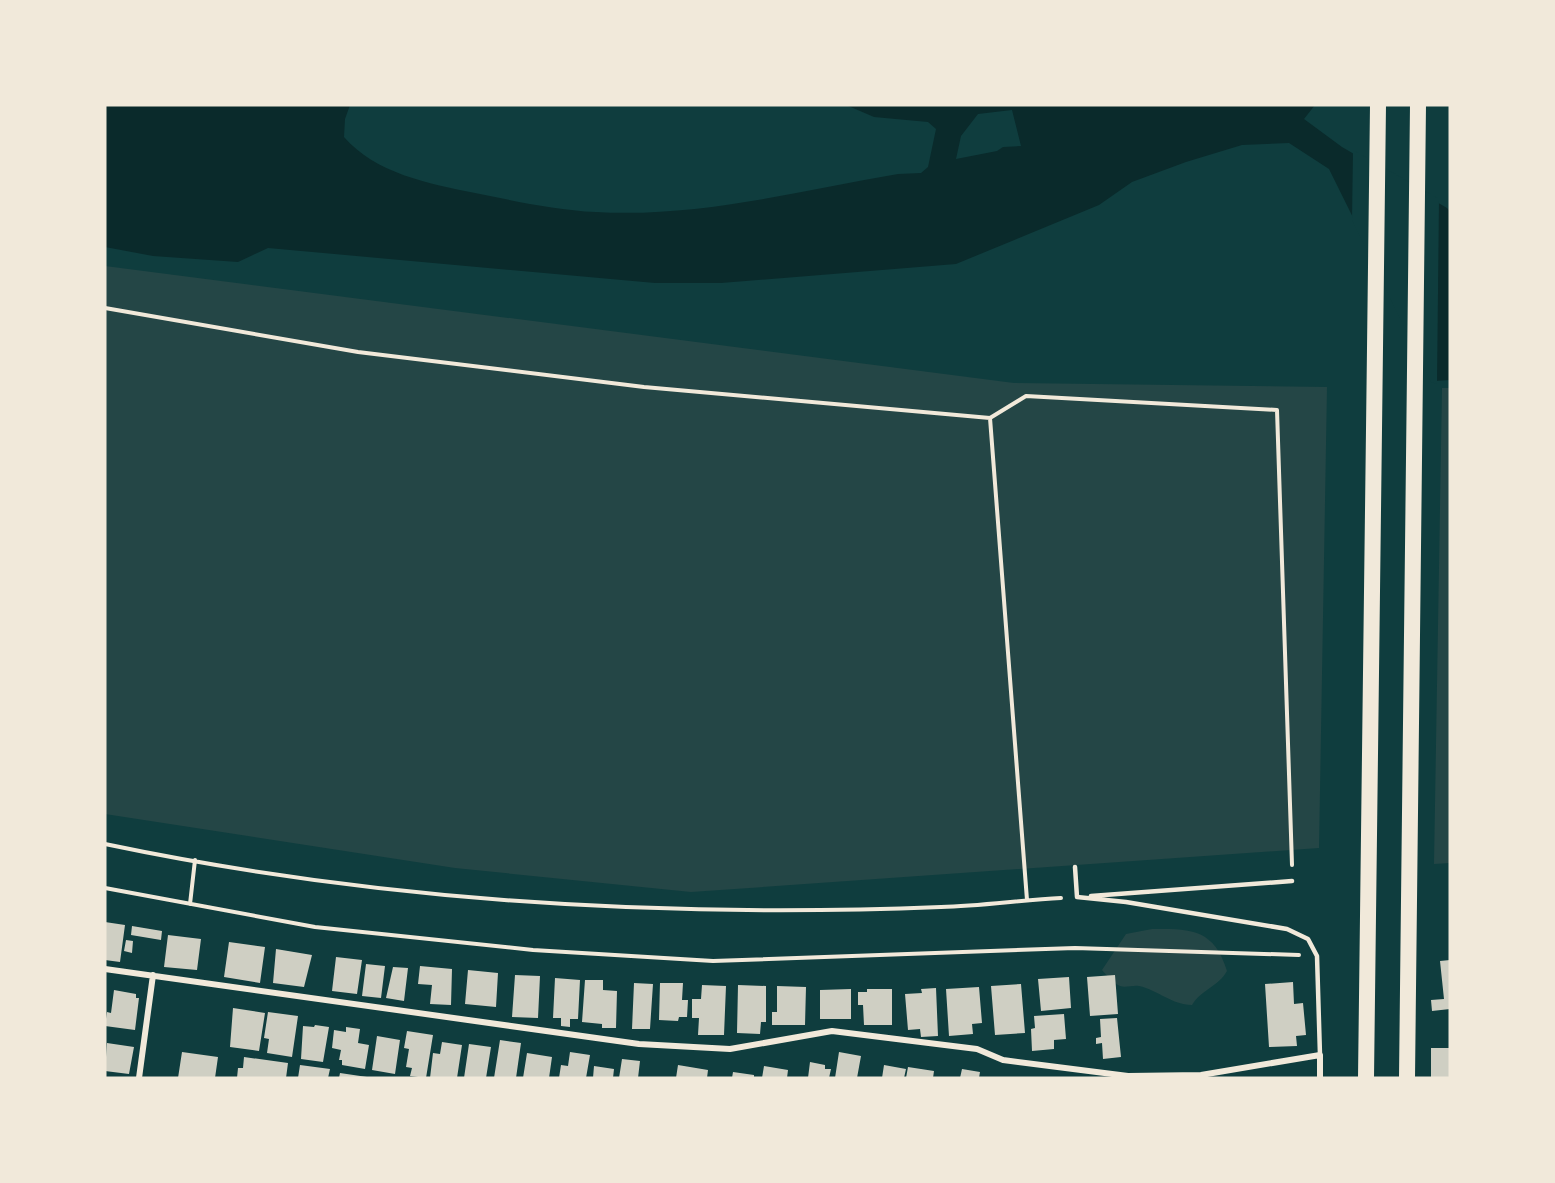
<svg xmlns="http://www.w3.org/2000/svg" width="1555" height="1183" viewBox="0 0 1555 1183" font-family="Lato,sans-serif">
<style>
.green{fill:#244646}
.water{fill:#0a2a2b;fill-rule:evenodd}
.pier{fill:#0f3d3e}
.building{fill:#cfcfc3}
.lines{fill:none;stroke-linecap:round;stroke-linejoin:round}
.path{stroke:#f1e9da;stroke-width:4}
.service{stroke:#f1e9da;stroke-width:4.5}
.minor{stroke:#f1e9da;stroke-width:6}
.trunk{stroke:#f1e9da;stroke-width:16}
</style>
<rect width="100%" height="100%" fill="#0f3d3e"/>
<path class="green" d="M105,266L1014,383L1327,387L1319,848L691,892L455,868L105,814Z
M1442,388H1450V863L1434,864Z
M1152,929C1190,929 1214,928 1227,971C1218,987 1202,989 1192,1005C1172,1005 1158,990 1139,986C1133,985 1125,988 1120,986C1113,983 1107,976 1102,970L1126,934Z"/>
<path class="water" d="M105,105H350L345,119L344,137C375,173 429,184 475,193C515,201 555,210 596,212C697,218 799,191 898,174L921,173L928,167L936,129L928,122L874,117L846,105H1315L1304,119L1342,147L1447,208L1450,212V380L1434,381L1329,169L1289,143L1242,145L1186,162L1132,182L1099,205L956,264L721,283H655L268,248L238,262L153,256L105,247ZM1012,110L1021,146L1003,147L997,151L956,159L961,136L978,114Z"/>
<path class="pier" d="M1353,150L1439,199L1437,384L1431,382L1352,220Z"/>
<path class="building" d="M105,922L125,925L120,962L105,960Z
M132,926L162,931L161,940L131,935Z
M168,935L201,939L197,970L164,967Z
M126,940L133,941L132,953L124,951Z
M229,942L265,947L260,983L224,977Z
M276,949L312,955L304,987L273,983Z
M336,957L362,960L357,994L332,991Z
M1450,960V1009L1432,1011L1431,1000L1444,999L1440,961Z
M366,964L385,966L381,998L362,996Z
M420,966L452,969L451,1005L430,1004L432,985L418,984Z
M393,967L408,968L404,1001L386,998Z
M468,970L498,973L496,1007L465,1004Z
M515,975L540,976L538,1018L512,1017Z
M1115,975L1118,1014L1090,1016L1087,977Z
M1069,977L1071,1008L1041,1011L1038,979Z
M555,978L580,980L578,1019H570V1027L561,1026V1018H553Z
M585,980H603V990L617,991L616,1028H602V1024L582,1022Z
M1293,982L1294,1004L1303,1003L1306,1035L1296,1036L1297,1046L1269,1047L1265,984Z
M634,983L653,984L650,1029H632Z
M660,983H683L682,1000H688L687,1017H679L678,1021L659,1020Z
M1021,984L1025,1033L995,1035L991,986Z
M702,985L726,986L724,1035H698L699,1018H692V999H701Z
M738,985L766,986V1022H761L760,1034L737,1033Z
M777,986L806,987L805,1025H772V1012H777Z
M979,987L982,1023L972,1024L973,1034L949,1036L946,989Z
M936,988L938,1036L921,1037L920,1029L908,1030L905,994L922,993L921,989Z
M851,989V1019H820V990Z
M867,989H892V1025H864L863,1005H858V992H867Z
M114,990L136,994V998H139L135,1030L105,1026L107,1012L111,1013Z
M233,1008L265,1013L259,1051L230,1047Z
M268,1012L298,1016L292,1057L267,1053L269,1039L264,1038Z
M1064,1014L1066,1039L1054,1040V1049L1032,1051L1031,1029L1035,1028L1034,1016Z
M1117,1018L1121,1057L1103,1059L1102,1043L1096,1044V1038L1101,1037L1100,1019Z
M315,1025L329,1027L323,1062L301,1059L303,1026L314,1027Z
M346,1027L360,1029L358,1043L369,1045L365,1069L342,1065V1060H339L341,1050L332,1048L334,1030L346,1032Z
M407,1031L433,1035L426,1078L410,1076L412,1068L406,1067L409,1049L404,1048Z
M377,1036L400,1040L395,1074L372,1070Z
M500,1040L521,1043L516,1078H494Z
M442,1042L462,1045L457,1078H430L433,1053L440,1054Z
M107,1043L134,1047L129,1074L105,1071Z
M469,1044L491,1047L486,1078H464Z
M1431,1048H1450V1078H1431Z
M182,1052L218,1057L215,1078H178Z
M570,1052L590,1055L586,1078H559L561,1065L568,1066Z
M839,1052L861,1056L857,1078H835Z
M527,1053L552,1057L549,1078H523Z
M244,1057L288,1063L286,1078H237L238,1068H243Z
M622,1059L640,1061L638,1078H619Z
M810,1062L825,1065V1069H831L829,1078H808Z
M300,1065L330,1069L328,1078H298Z
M678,1065L708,1070L707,1078H676Z
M884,1065L906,1069L904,1078H882Z
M594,1066L614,1069L613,1078H593Z
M764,1066L788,1070L787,1078H762Z
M908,1067L934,1071L933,1078H906Z
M962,1069L980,1072L979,1078H960Z
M733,1072L754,1075V1078H732Z
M340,1073L367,1077V1078H339Z"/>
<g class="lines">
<path class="path" d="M105,308L358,352L644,387L990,418L1026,396L1277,410L1292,865
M990,418L1027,900
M105,844C377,901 663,918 941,907C981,906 1021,900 1061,898
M105,888L315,927L533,950L713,961L1075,948L1299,955
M190,904L195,860"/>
<path class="service" d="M1075,867L1077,897L1126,902L1287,929L1308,939L1317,956L1320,1055
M1091,896L1292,881"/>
<path class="minor" d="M105,969L639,1044L730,1049L832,1031L977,1049L1003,1060L1128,1076L1201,1075L1320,1055V1078
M139,1078L153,975"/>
<path class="trunk" d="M1366,1078L1378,105
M1407,1078L1418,105"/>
</g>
<rect width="1555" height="1183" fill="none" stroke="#f1e9da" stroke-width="213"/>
</svg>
